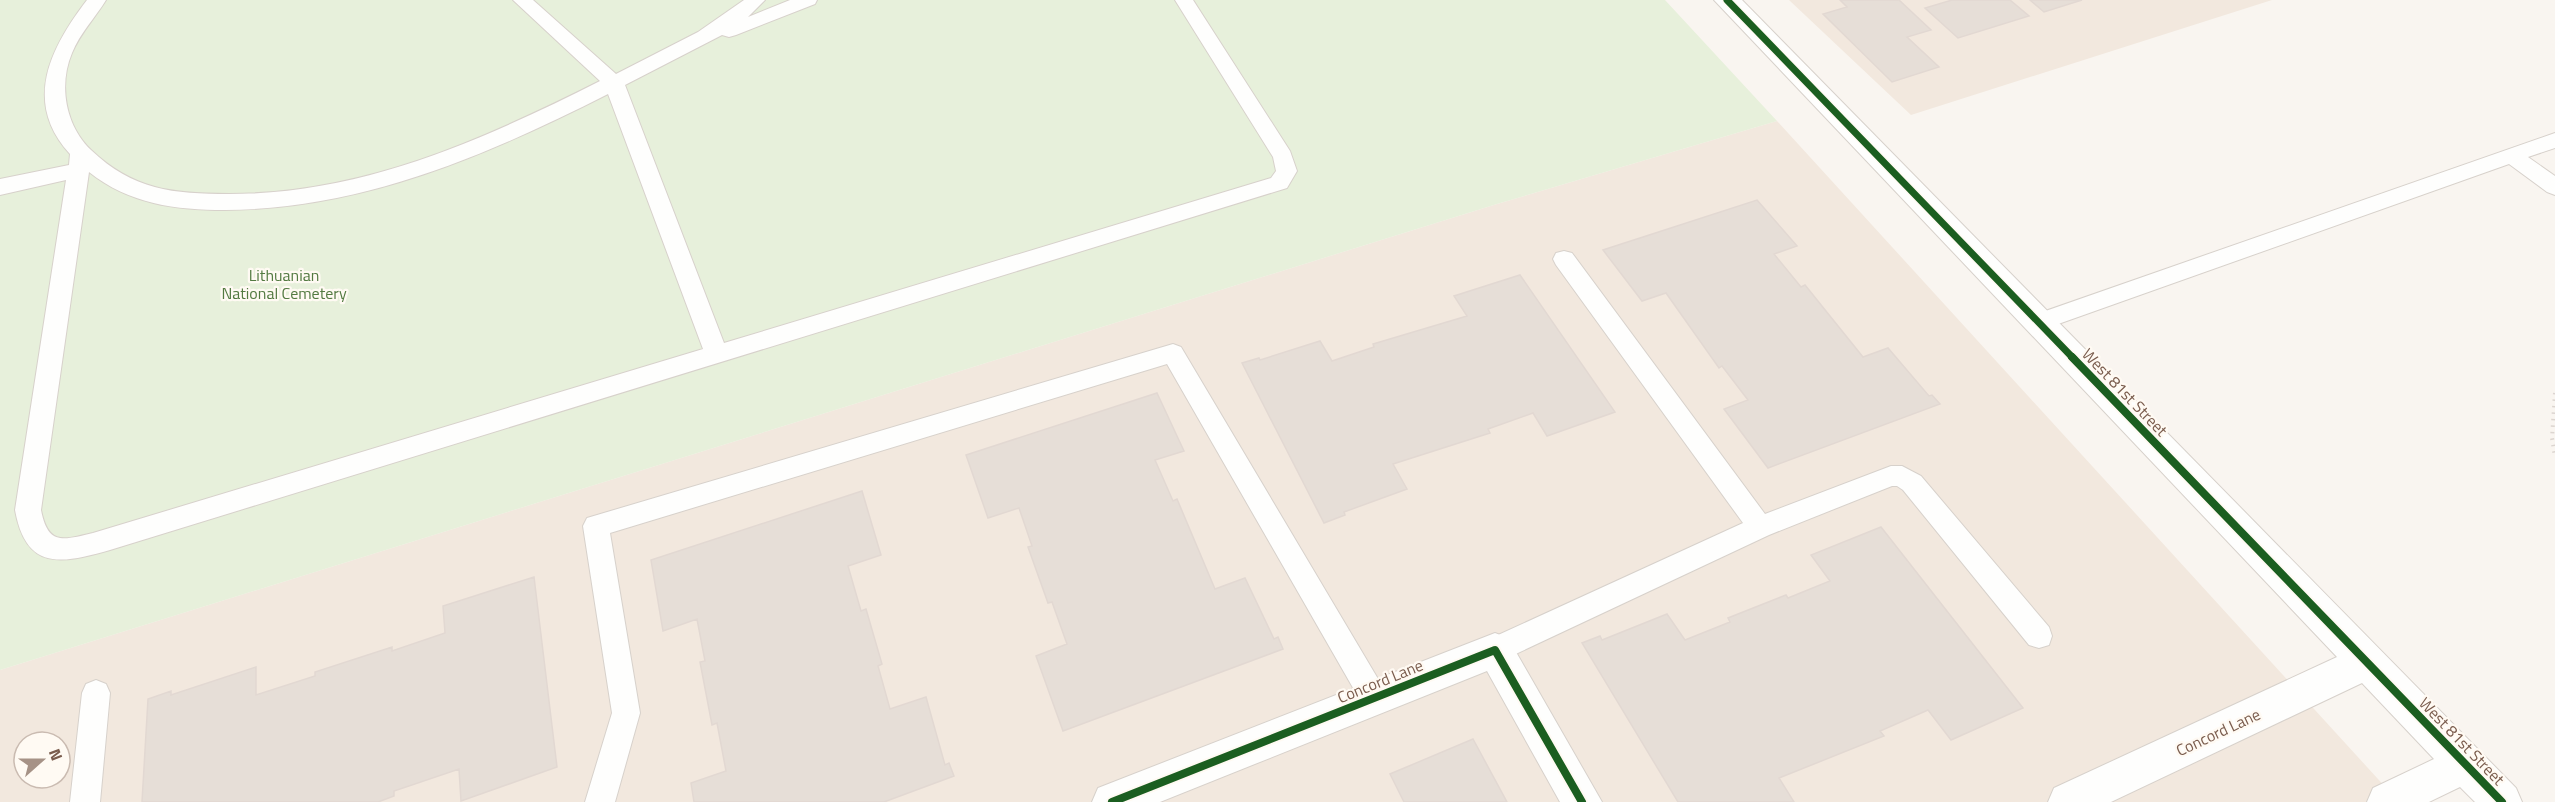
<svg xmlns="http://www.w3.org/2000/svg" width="2555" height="802" viewBox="0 0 2555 802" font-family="'Titillium Web',sans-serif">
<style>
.residential{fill:#f2e8de;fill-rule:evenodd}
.green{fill:#e7f0db}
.building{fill:#e6ded7;stroke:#e2d8d2;stroke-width:1.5}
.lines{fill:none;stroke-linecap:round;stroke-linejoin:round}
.lane-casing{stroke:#d7d1cb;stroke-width:2}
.street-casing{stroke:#d7d1cb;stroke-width:2}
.path{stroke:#dcd5d0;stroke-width:4;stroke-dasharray:1.5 5;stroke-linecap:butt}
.lane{fill:#fefefd;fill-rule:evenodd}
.street{fill:#fefefd;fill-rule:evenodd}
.cycleway-far1-casing{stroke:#fffaf3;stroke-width:10}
.cycleway-casing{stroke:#fffaf3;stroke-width:12}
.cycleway-far1{stroke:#1b5e20;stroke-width:7}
.cycleway{stroke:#1b5e20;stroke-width:8}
.labels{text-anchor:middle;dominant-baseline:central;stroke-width:4.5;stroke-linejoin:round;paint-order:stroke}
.park-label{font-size:16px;fill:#537a41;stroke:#fffaf3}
.street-label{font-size:16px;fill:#7a5c4d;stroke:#fffaf3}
</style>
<rect width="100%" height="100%" fill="#f9f5f0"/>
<path class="residential" d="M1789,0H2272L1911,115Z
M1777,121L2399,802H0V670L1497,204ZM24,742H60V778H24Z"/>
<path class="green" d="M0,0H1665L1777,121L1497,204L0,670Z"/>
<path class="building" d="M1840,0H1899L1931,30L1907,37L1939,67L1892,82L1823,14L1847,7Z
M1952,0H2010L2029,16L1958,38L1925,8Z
M2030,0H2082L2044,12Z
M1757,200L1797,246L1774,254L1801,287L1805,285L1863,357L1888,348L1929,396L1932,395L1940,404L1768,468L1724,409L1748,400L1722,366L1719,368L1666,293L1642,301L1603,250Z
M1520,275L1615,412L1547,436L1533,413L1488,429L1490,433L1393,464L1407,489L1344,512L1345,515L1324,523L1242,363L1259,358L1260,360L1320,341L1332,361L1374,347L1373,344L1467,316L1454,296Z
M1157,393L1184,451L1155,460L1173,501L1177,499L1215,589L1245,578L1274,639L1278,637L1283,649L1063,731L1036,656L1067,644L1052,602L1048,603L1028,547L1032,546L1019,508L988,518L966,455Z
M862,491L881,555L848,566L861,611L866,609L882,664L878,666L890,709L926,697L945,765L949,763L954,776L884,802H694L691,783L726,771L717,723L712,725L700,662L705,661L697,619L663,631L651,560Z
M1881,527L2023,708L1951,740L1928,710L1880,731L1884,736L1779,778L1794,802H1678L1582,643L1600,636L1602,640L1667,614L1685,640L1730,622L1728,618L1786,595L1788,598L1830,581L1811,555Z
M534,577L557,767L461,801L459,769L394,791V796L378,802H142L148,699L171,691V695L256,667V695L315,676V672L392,647V651L445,633L443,606Z
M1473,739L1507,802H1404L1390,774Z"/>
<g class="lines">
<defs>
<path id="lane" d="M87,0H106C95,18 80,33 72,53C58,86 66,126 91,150C133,190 173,194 229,194C363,194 483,140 600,81L513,0H533L616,74L698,32L744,0H765L748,17L790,0H817L815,4L736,35L729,37L722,35L625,85L724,343L1271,178L1276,171L1273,157L1175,0H1193L1290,151L1297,171L1287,188L110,550C61,564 26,571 15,510L66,180L0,195V179L69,165L70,154C22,102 51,47 87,0ZM608,94L703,349L93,533C63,540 48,546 41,510L89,172C129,204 176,210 225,210C363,209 488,155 608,94Z
M2555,133V148L2528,157L2555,176V195L2547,192L2509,164L2047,328L2039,331L2031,328L2027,322L2031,316Z
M1564,251L1572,253L1765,514L1891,466H1902L1921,476L2049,627L2052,636L2049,645L2039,648L2029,645L1903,490L1897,486H1892L1769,535L1505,659L1495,662L1485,659L1481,650L1485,641L1743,523L1556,265L1553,259L1556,253Z
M1173,344L1181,347L1384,689L1388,698L1384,707L1374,711L1364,707L1167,364L610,533L640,713L615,802H585L612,713L583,526L587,518Z
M96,680L106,684L110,693L100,802H70L82,693L86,684Z"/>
<path id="street" d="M1714,0H1742L2516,788L2522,802H2475L2460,787L2429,802H2367L2373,788L2434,759L2362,683L2111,802H2048L2054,788L2337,657Z
M1495,633L1508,638L1602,802H1560L1487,671L1160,802H1092L1098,788Z"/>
</defs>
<use href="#lane" class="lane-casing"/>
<use href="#street" class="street-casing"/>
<path class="path" d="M2555,393L2552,438L2555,457"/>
<use href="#lane" class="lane"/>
<use href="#street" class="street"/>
<defs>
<path id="cycleway-far1" d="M1727,0L2074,359"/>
<path id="cycleway" d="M2072,357L2502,802
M1112,802L1495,650L1582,802"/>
</defs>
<use href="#cycleway-far1" class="cycleway-far1-casing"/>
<use href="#cycleway" class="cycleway-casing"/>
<use href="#cycleway-far1" class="cycleway-far1"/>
<use href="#cycleway" class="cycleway"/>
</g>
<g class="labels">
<g class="park-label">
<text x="284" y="275">Lithuanian<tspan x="284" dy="18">National Cemetery</tspan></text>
</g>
<g class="street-label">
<text transform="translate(2125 392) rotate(46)">West 81st Street</text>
<text transform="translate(1380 681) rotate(-22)">Concord Lane</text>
<text transform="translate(2218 732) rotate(-25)">Concord Lane</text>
<text transform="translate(2462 741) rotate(46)">West 81st Street</text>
</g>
</g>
<g transform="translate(42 760) rotate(69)"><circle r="28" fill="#fffaf3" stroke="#cabbb1" stroke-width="1.5"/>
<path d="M0-4.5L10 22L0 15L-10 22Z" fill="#a69286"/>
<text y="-9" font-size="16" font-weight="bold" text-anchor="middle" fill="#7a5c4d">N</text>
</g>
</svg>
